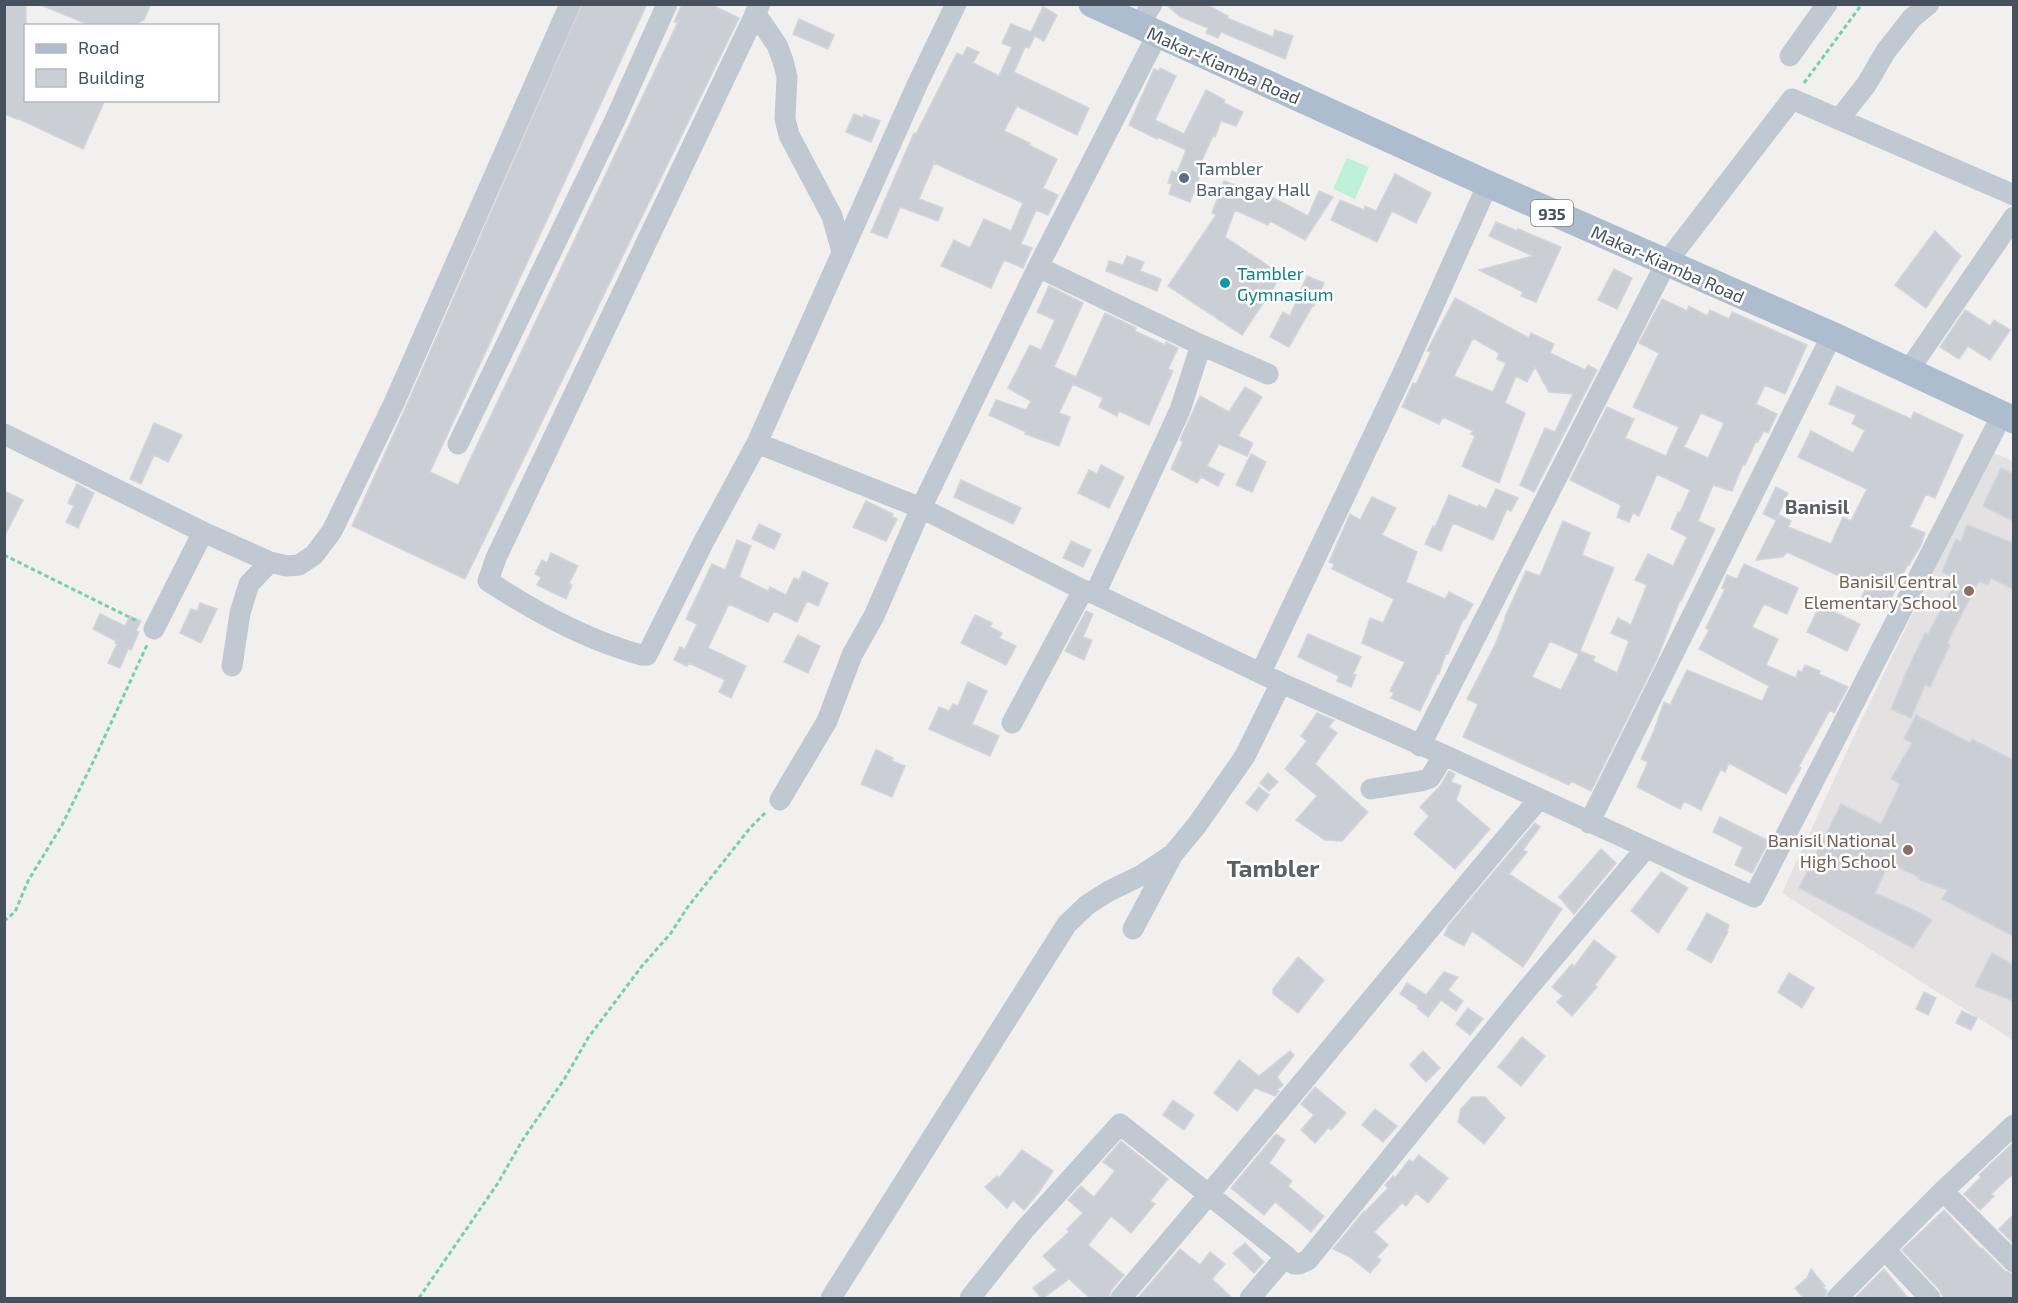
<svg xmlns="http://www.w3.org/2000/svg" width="2018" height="1303" viewBox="0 0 2018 1303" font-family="'Exo 2',sans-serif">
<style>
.education{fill:#e3e1e1}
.green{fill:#bdf1d5}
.building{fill:#cbced5;stroke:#d3d5db;stroke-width:1.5;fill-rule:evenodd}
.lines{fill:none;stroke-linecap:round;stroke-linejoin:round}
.path{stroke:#73d0ab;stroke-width:3;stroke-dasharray:4.5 3;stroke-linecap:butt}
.minor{stroke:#c0c8d2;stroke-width:21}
.major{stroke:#aebccf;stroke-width:27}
.service-dot{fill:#5c6f8a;stroke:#fff;stroke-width:2}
.culture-dot{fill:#0f9aa8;stroke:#fff;stroke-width:2}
.education-dot{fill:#8d6e63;stroke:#fff;stroke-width:2}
.labels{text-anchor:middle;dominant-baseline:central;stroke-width:5;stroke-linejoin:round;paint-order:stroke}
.shield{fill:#fff;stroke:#7e858e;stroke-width:1.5}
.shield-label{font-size:16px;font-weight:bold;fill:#47515e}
.street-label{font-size:18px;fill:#47515e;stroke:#fff}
.service-label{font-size:18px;fill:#4e5e75;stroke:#fff;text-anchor:start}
.culture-label{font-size:18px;fill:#0d838f;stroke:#fff;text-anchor:start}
.education-label{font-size:18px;fill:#785e54;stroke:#fff;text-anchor:end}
.neighbourhood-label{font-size:20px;font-weight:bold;fill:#5c5f65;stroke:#fff}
.district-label{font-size:24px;font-weight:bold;fill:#5c5f65;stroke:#fff}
</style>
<rect width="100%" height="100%" fill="#f2f0ef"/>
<path class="education" d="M1991,452L2013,461V1040L1782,893L1861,721Z"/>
<path class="green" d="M1347,158L1369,167L1355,199L1333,189Z"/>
<path class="building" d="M4,4H26V100H105L83,149L17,118V119L4,114Z
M151,4L144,20L132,26H92L41,5Z
M582,4H647L430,472L458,485L678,22H674L682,4H710L739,18L465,579L352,526L405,409Z
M1165,4H1205L1228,16L1227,18L1273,37L1275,30L1293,36L1285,59L1221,32L1218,38L1206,33L1208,28L1181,17Z
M1043,7L1057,15L1044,41L1035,36L1029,48L1025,47L1014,72L1089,108L1077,135L1017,106L1004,131L1030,143L1029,145L1057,159L1043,188L1058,195L1048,215L1036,210L1021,244L1032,248L1023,268L1004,260L991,288L941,266L954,240L970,248L984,219L1011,231L1023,203L934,163L919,199L943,208L938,221L900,207L887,238L871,232L914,133L916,134L957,53L963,56L967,47L979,52L973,63L999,76L1012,47L1002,43L1011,24L1031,32Z
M799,19L834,35L828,49L793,34Z
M1160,68L1176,76L1155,120L1184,134L1206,90L1225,100L1224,103L1243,112L1236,126L1221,121L1215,137L1213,136L1198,169L1202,171L1190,202L1169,194L1172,184L1168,183L1172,171L1177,173L1186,150L1158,137L1157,139L1129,125L1154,69L1159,71Z
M854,114L863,118L864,115L880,121L871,142L846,132Z
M1395,174L1431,193L1416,223L1392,211L1377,242L1331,220L1340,200L1364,210L1365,206L1376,211Z
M1224,181L1263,195L1264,193L1308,216L1319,191L1333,197L1305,240L1270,221L1268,225L1235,210L1225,237L1282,275L1242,335L1168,286L1216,215L1212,213Z
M1496,222L1517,231L1518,229L1561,247L1536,302L1521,296L1523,292L1479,270L1533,256L1489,236Z
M1935,231L1961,256L1926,308L1895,285Z
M1127,256L1144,262L1140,271L1161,279L1157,291L1106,271L1109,261L1123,265Z
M1614,269L1632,278L1617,309L1598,300Z
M1307,276L1324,283L1314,306L1313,305L1289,347L1270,337L1283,312L1290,316Z
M1049,286L1083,303L1054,367L1076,377L1105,313L1136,328L1135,331L1165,345L1166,342L1178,348L1168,369L1173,371L1149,425L1119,411L1117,416L1099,407L1103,398L1073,384L1059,413L1070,417L1059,446L1025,434L1026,432L989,415L996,400L1026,410L1031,401L1008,388L1030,345L1041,350L1055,320L1037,312Z
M1455,298L1529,338L1531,333L1554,344L1550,353L1585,370L1588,365L1597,370L1534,492L1520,485L1545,428L1555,432L1573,394L1549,392L1535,367L1527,382L1516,376L1505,403L1525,413L1499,483L1462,466L1475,436L1471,434L1473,431L1443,417L1439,424L1402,407L1413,383L1416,384L1431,352L1427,351ZM1473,338L1499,353L1497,359L1506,363L1493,392L1454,376Z
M1662,299L1687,311L1689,306L1707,316L1710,310L1729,319L1732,312L1807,345L1785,394L1765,385L1756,404L1777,414L1768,433L1764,431L1758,442L1756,441L1745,465L1743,464L1732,491L1713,485L1698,521L1715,529L1681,601L1680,600L1657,659L1591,791L1571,781L1569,785L1463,737L1478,704L1467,699L1495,645L1506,617H1505L1526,571L1540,576L1563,521L1590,533L1582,555L1614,568L1580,651L1595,657L1593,661L1617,673L1629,641L1611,633L1618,618L1631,625L1647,585L1635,580L1648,554L1673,566L1687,537L1671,529L1678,512L1680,513L1690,490L1657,474L1639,516L1633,513L1629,522L1617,517L1621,505L1570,480L1607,407L1634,419L1625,438L1666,456L1679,427L1633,407L1659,353L1639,343ZM1701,413L1724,423L1708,458L1684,447ZM1550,641L1579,654L1561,690L1532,677Z
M1965,310L1990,326L1994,320L2010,330L1990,360L1968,346L1959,359L1940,347Z
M1837,386L1911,419L1914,412L1963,435L1935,498L1926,494L1910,527L1925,533L1921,545L1909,565L1908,564L1885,611L1860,600L1866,588L1787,552L1783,557L1756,560L1779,515L1791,521L1788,527L1831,544L1843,517L1851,521L1867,489L1798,457L1811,431L1853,453L1865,430L1852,424L1856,415L1829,404Z
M1245,387L1262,397L1238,436L1253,443L1247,456L1219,444L1207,466L1224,474L1218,486L1201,477L1197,483L1171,469L1183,442L1180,440L1200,396L1229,412Z
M154,423L182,435L168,462L154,455L141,484L130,479Z
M1251,454L1266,462L1252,492L1236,485Z
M1101,465L1124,477L1109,508L1078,493L1089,470L1097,474Z
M2001,468L2013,474V521L1983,506Z
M961,480L1021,508L1013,524L954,497Z
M77,484L94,493L78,528L66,522L74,506L68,503Z
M1776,487L1788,493L1776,520L1763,514Z
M1496,489L1518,498L1511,511L1507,509L1493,540L1453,523L1441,551L1425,544L1433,526L1435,527L1449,495L1478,507L1479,505L1486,509Z
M4,491L23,500L4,537Z
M1372,497L1396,508L1382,535L1417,552L1406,582L1445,599L1449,592L1473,604L1465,619L1464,618L1448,654L1446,653L1439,674L1438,673L1420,711L1391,698L1394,693L1390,691L1405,662L1362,643L1370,618L1383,623L1394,599L1332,569L1334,564L1329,562L1350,514L1360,520Z
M866,501L893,514L892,517L897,519L886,541L853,527Z
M759,524L781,534L774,549L752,539Z
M1967,525L2013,543V589L1991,578L1988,585L1979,581L1947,643L1950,645L1930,687L1925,685L1911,718L1891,709L1905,675L1925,633L1928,634L1957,579L1942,572L1956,539L1961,542Z
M737,540L751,546L739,577L768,591L770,587L786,595L794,578L799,580L803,571L828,583L818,606L807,601L797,622L774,611L768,622L729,604L708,648L746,666L731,698L719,692L725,680L689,663L687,666L674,660L680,647L685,649L697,624L686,619L712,564L725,570Z
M1071,541L1091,550L1083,567L1063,558Z
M551,553L578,566L569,583L572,585L566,599L537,585L541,577L535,574L542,560L547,563Z
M1744,564L1798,588L1787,614L1764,604L1752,627L1778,639L1766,665L1796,678L1798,671L1802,672L1805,665L1820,671L1819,674L1848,687L1834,713L1830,710L1799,766L1801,768L1786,794L1729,763L1725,772L1721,769L1701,810L1684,801L1680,809L1637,787L1648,762L1641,759L1654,731L1664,702L1670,705L1687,670L1762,701L1769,686L1699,649L1709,630L1706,628L1725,589L1722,588L1727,575L1737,579Z
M200,603L217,609L201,643L180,633L191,609L197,611Z
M1820,605L1860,624L1847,651L1807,632Z
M1086,611L1093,614L1083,637L1092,640L1084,660L1065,651Z
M100,614L125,626L130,616L141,621L136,631L139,632L131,650L128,649L120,668L108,663L117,644L115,643L116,641L93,629Z
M975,615L992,623L990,627L1002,633L999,638L1016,646L1006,665L961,643Z
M1308,634L1361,657L1353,674L1356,675L1351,687L1337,681L1339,676L1298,657Z
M798,635L820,646L808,673L784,662Z
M968,682L987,691L972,724L999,736L990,756L929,729L939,707L949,711L953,704L958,706Z
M1317,713L1334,720L1329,727L1337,733L1315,764L1368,812L1342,841L1325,840L1296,820L1317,796L1285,769L1307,741L1301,736Z
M1916,715L1970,743L1972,739L2013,760V936L1942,899L1948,890L1918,879L1919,877L1889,863L1875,893L1914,910L1932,920L1913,948L1799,888L1841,804L1881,824L1900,784L1891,779L1912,743L1904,739Z
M876,750L893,758L892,761L905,766L892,797L861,784Z
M1449,771L1455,774L1451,782L1461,786L1456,800L1490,829L1455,869L1414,834L1429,816L1420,807L1441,785Z
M1268,773L1278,782L1269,791L1260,783Z
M1259,787L1269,795L1257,811L1246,803Z
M1720,817L1769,841L1752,873L1735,865L1743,847L1713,832Z
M1535,823L1540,827L1523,850L1527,852L1509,874L1562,909L1523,967L1472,931L1464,946L1444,935L1449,925Z
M1601,849L1616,863L1574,914L1559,897Z
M1661,872L1688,888L1658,933L1631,911Z
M1707,913L1729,925L1727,931L1728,932L1711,963L1687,949Z
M1594,940L1616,957L1595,985L1597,987L1572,1016L1557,1002L1563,996L1552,987L1572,964L1574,967Z
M1992,953L2013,965V1001L1975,986Z
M1298,957L1324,980L1298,1013L1273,994V989Z
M1444,972L1458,977L1448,990L1463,1001L1456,1011L1441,1000L1428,1017L1417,1008L1418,1006L1400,994L1407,983L1426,995Z
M1789,973L1814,988L1802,1008L1778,992Z
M1924,992L1936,998L1928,1015L1916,1009Z
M1468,1008L1483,1019L1470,1035L1456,1024Z
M1962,1011L1977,1018L1971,1030L1956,1023Z
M1522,1037L1545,1056L1521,1086L1498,1067Z
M1290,1051L1294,1055L1277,1077L1283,1085L1277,1090L1279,1091L1275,1096L1255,1088L1237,1111L1214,1093L1239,1060L1259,1076Z
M1423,1051L1440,1068L1426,1082L1410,1065Z
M1315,1087L1346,1113L1331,1130L1329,1127L1315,1143L1301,1130L1314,1115L1301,1104Z
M1472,1097H1485L1505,1118L1484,1144L1458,1122L1461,1109Z
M1173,1100L1194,1115L1184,1130L1163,1115Z
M1375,1109L1397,1126L1383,1142L1362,1125Z
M1276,1134L1285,1140L1269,1163L1292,1181L1288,1186L1324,1216L1311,1232L1275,1202L1264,1215L1231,1188Z
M1121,1141L1168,1179L1150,1201L1155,1204L1131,1233L1111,1216L1088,1245L1124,1275L1111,1290L1109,1299H1091L1069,1279L1042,1299L1033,1288L1057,1270L1043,1256L1069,1232L1067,1229L1083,1213L1068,1200L1081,1186L1094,1197L1115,1171L1103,1162Z
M2013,1143V1174L1991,1194L1994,1196L1980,1210L1964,1194L1981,1177L1979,1175Z
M1022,1150L1053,1171L1039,1192L1024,1210L1013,1200L1007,1208L985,1187L997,1176L999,1178Z
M1419,1155L1448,1178L1428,1203L1416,1193L1406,1206L1402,1203L1374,1232L1388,1245L1377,1257L1381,1260L1370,1273L1350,1257L1333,1249L1364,1211L1365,1212L1388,1188L1385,1185L1393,1176L1395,1178L1409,1160L1413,1162Z
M1944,1210L1981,1249L1982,1248L2005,1271L2013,1274V1299H1944L1939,1289L1902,1250Z
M2013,1215V1240L2012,1242L1999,1229Z
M1245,1243L1264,1262L1254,1273L1233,1253Z
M1180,1249L1200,1265L1210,1252L1225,1264L1212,1279L1233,1299H1137Z
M1811,1269L1825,1286L1823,1287L1827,1291L1825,1299H1804L1795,1288L1807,1278Z
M1884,1269L1909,1299H1854Z"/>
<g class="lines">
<path class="path" d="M1804,83L1862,4
M4,555L137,621
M4,921L15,912L28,881L62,825L94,760L147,645
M419,1298L498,1183L522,1141L565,1078L588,1038L642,966L671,933L687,908L750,828L767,811"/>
<path class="minor" d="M760,4L496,558L488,581C535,612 587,640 641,655H647L703,543L757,443L917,85L956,4
M755,13L777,45L783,61L787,77L785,119L789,135L832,216L842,252
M1138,27L1152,4
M1790,56L1827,4
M1840,118L1866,85L1886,51L1912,18L1929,4
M1038,267L1201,345L1180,410L1095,594
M1201,345L1268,374
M1908,371L2014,217
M4,434L203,532L270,562L286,566L299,565L314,555L332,531L394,403L570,4
M757,443L921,508L1083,590L1095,594L1281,683L1444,755L1754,897L2002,415
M458,444L615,120L667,4
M154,629L203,532
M232,666L240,613L249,584L270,562
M1261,672L1404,371L1488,184
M1012,723L1083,590
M1420,746L1666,263L1792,99L2014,195
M1371,789L1421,781L1430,778L1444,755
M780,800L827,721L852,655L874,616L921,508L1038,267L1157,35
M1589,823L1832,335
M1133,929L1173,854L1197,825L1245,756L1281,683
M1943,1191L2014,1262
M1885,1250L1930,1298
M831,1298L1067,924L1087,905L1109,891L1142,875L1173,854
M970,1298L1025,1229L1120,1124L1286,1256
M1121,1298C1262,1134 1398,965 1539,799
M1250,1298L1286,1256L1294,1264H1299L1308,1260L1519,999L1646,848
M1837,1298L1943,1191L2014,1125"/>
<path class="major" d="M1092,4L1488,184L1832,335L2014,420"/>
</g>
<circle class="service-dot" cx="1184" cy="178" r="6"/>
<circle class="culture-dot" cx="1225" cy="283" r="6"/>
<g class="education-dot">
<circle cx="1969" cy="591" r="6"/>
<circle cx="1908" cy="850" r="6"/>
</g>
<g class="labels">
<rect class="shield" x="1531" y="200" width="42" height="26" rx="4.5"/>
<g class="shield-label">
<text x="1552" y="213">935</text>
</g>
<g class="street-label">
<text transform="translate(1224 65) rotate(24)">Makar-Kiamba Road</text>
<text transform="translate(1668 264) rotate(24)">Makar-Kiamba Road</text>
</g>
<g class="service-label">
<text x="1196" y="168">Tambler<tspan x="1196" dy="21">Barangay Hall</tspan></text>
</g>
<g class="culture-label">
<text x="1237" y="273">Tambler<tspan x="1237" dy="21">Gymnasium</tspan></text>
</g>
<g class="education-label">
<text x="1957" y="581">Banisil Central<tspan x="1957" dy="21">Elementary School</tspan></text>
<text x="1896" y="840">Banisil National<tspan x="1896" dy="21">High School</tspan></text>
</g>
<g class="neighbourhood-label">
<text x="1817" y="506">Banisil</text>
</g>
<g class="district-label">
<text x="1273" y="867">Tambler</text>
</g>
</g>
<rect width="2018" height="1303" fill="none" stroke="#47515e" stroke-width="12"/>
<rect x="24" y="24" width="195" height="78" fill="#ffffff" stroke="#b5b9bf" stroke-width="1.5"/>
<rect x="36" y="44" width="30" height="9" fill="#aebccf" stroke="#b5b9bf" stroke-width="1.5"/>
<text x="78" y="54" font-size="18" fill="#47515e">Road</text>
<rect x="36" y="69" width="30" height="18" fill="#cbced5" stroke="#b5b9bf" stroke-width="1.5"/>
<text x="78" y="84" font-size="18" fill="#47515e">Building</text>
</svg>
